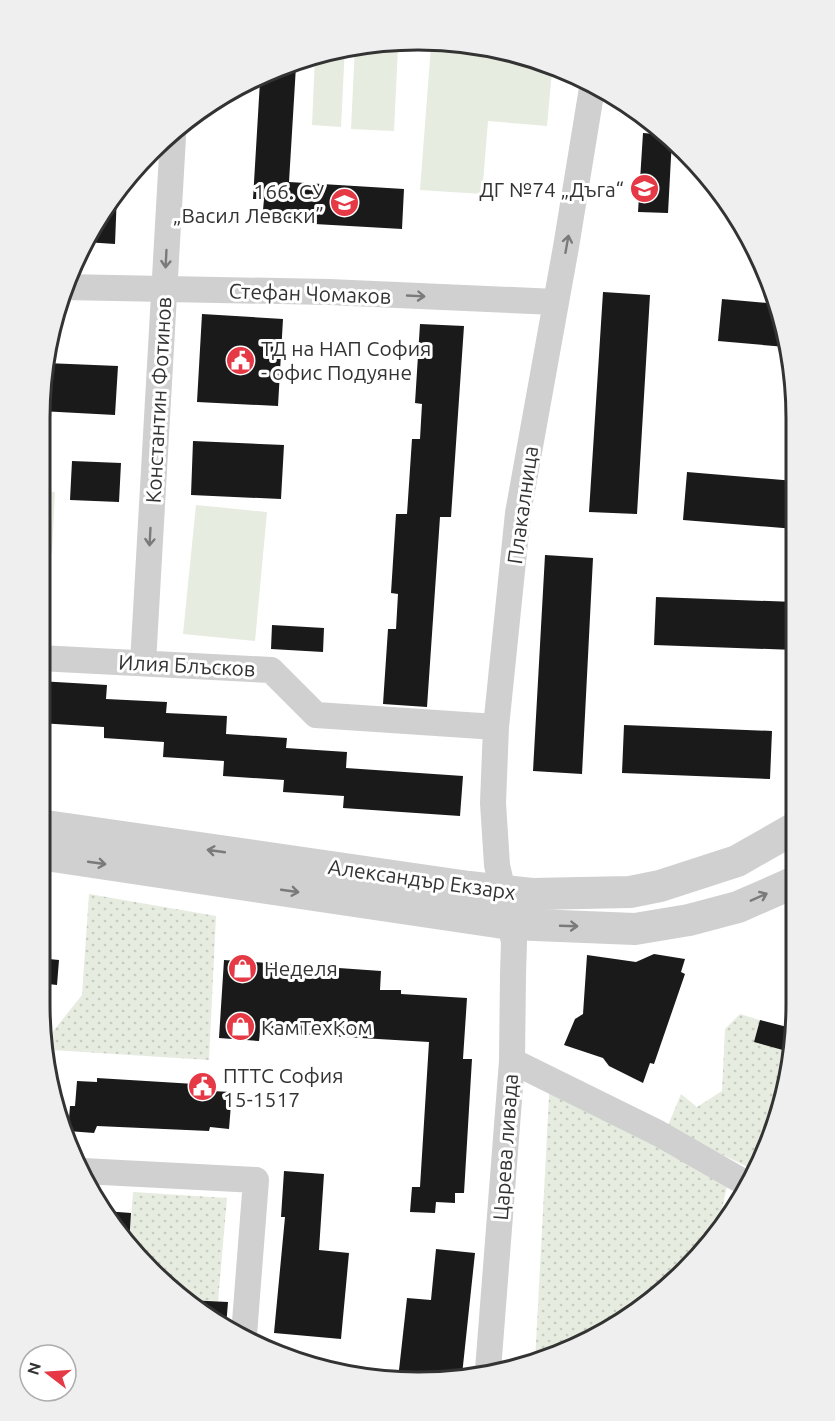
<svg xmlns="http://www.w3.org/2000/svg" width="835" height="1421" viewBox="0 0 835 1421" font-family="Ubuntu,sans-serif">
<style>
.grass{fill:url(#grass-dots)}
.park{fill:url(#park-tufts)}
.pitch{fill:#e6ecdf}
.building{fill:#1a1a1a}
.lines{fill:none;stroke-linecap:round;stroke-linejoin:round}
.minor{stroke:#d0d0d0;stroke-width:26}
.tertiary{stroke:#d0d0d0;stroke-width:32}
.oneway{stroke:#7a7a7a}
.labels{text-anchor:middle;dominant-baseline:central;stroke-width:6;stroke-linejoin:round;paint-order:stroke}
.poi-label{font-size:21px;fill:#333;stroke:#fff;text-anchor:start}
.street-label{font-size:21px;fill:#333;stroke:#fff}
.rim{fill:none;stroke:#333;stroke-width:3}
</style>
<defs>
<pattern id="grass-dots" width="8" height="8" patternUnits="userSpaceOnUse" patternTransform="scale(1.5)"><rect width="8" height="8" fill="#e6ecdf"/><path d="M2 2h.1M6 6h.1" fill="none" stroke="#c6cbc0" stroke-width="1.8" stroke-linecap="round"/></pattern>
<pattern id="park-tufts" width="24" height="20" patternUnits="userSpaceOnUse" patternTransform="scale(1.5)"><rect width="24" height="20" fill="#e6ecdf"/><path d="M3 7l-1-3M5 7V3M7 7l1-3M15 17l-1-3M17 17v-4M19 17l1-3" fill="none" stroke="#c6cbc0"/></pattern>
</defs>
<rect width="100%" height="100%" fill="#fff"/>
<path class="grass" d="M89,894L216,916L209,1060L52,1050L51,1034L82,995Z
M740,1014L795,1031L776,1125L754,1170L667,1128L681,1094L697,1107L722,1091L725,1029Z
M550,1078L730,1174L717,1230L648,1304L535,1362Z
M133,1192L227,1198L218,1301L188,1300L129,1245Z"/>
<path class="park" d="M40,491L55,492L52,553H40Z"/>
<path class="pitch" d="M345,46L341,127L312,125L315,58Z
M355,46L398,47L394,131L351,129Z
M431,46H491L552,71L547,126L488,121L482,194L420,190Z
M196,505L267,512L255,641L183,634Z"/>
<path class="building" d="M296,66L289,182L404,189L402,229L262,221L264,199H253L260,81Z
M643,133L667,135L672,139L668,213L638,212Z
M117,193L115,244L85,242L103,208Z
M603,292L650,295L637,514L589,512Z
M722,299L778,304L786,347L718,341Z
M202,314L283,319L278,406L197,402Z
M420,324L464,326L451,517H440L427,707L383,704L388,629H396L398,594L391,593L396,514H407L412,439H420L422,404L415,403Z
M46,363L118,366L115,415L40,411V392Z
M193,441L284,445L281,499L191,495Z
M72,461L121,463L119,502L70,500Z
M687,472L795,481V529L683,520Z
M545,555L593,558L582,774L533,771Z
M656,597L795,602V650L654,645Z
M272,625L324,628L323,652L271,649Z
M39,681L107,685L106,699L167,702L166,713L227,716L226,734L287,738L286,748L347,752L346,768L463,776L460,816L343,808L344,796L283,792L284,780L223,776L224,761L163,757L164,742L104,738V727L39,723Z
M624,725L772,731L770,779L622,773Z
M654,954L685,959L681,972L685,974L654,1064L650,1063L643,1083L609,1066L603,1058L564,1045L575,1019L583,1014L587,955L636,962Z
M39,958L59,960L57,985L39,983Z
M224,960L381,971L380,990H401V994L467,998L463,1059H472L464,1193H455V1203L436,1202L435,1213L410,1212L412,1187H420L429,1042L260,1032L259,1041L219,1038Z
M760,1020L795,1029L790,1052L754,1042Z
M97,1078L211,1085V1091L232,1092L229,1129L210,1127L209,1131L97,1126L94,1133L68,1131L70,1106H75L77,1081L97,1082Z
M284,1171L324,1174L319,1250L349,1253L341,1339L274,1333L285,1217H281Z
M105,1211L131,1213L129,1245L117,1234Z
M436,1249L475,1253L462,1375L418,1382L398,1379L407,1298L431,1300Z
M188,1300L228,1302L226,1327L207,1318Z"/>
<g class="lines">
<path class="minor" d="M63,287L329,292L556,302
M39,658L271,670L316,715L496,727
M143,663L173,137
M512,1061L658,1133L747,1184
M83,1171L256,1180L244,1335
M488,1370L512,1061L513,975L514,942L497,865L493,803L496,727L518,513L566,247L592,88"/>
<path class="tertiary" d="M39,825L469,887L532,894L630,892L660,886L737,861L795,828
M39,854L510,924L635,929L689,920L738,907L795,882"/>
</g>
<defs><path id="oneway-shaft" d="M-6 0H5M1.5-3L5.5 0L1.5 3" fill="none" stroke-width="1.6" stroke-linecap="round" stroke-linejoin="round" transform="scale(1.5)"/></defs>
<g class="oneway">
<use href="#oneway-shaft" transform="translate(567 244) rotate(-80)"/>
<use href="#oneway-shaft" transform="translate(166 259) rotate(93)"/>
<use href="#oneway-shaft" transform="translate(416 296) rotate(3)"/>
<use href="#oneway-shaft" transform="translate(150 537) rotate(93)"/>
<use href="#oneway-shaft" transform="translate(216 851) rotate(-172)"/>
<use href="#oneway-shaft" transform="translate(97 863) rotate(8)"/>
<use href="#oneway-shaft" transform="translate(290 891) rotate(8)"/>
<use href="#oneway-shaft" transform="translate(759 897) rotate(-24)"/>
<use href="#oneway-shaft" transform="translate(569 926) rotate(2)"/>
</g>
<defs>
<symbol id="school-disc" viewBox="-11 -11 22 22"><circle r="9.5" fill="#e63946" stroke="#fff"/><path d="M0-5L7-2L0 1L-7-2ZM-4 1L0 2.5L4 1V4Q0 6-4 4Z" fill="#fff"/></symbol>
<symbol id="civic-disc" viewBox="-11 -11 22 22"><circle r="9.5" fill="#e63946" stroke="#fff"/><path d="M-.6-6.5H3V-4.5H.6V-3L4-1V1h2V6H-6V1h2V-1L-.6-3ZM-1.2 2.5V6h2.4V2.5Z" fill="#fff"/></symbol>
<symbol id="shop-disc" viewBox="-11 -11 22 22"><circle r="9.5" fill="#e63946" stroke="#fff"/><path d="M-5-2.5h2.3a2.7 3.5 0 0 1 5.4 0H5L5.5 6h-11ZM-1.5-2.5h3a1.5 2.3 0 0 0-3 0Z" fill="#fff"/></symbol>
</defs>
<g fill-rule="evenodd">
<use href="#school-disc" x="628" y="172" width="33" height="33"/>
<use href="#school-disc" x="328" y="186" width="33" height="33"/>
<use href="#civic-disc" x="224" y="344" width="33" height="33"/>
<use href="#shop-disc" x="226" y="952" width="33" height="33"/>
<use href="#shop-disc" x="224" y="1010" width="33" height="33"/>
<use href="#civic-disc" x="186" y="1070" width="33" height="33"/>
</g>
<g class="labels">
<g class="poi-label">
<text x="624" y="189" text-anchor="end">ДГ №74 „Дъга“</text>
<text x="324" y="191" text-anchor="end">166. СУ<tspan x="324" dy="24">„Васил Левски”</tspan></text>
<text x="261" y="348">ТД на НАП София<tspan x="261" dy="24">- офис Подуяне</tspan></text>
<text x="264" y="968">Неделя</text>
<text x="261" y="1027">КамТехКом</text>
<text x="223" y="1075">ПТТС София<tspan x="223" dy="24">15-1517</tspan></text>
</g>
<g class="street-label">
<text transform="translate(310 293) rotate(2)">Стефан Чомаков</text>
<text transform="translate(158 400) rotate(-87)">Константин Фотинов</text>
<text transform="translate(522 505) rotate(-82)">Плакалница</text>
<text transform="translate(187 665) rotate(3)">Илия Блъсков</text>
<text transform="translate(422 879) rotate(8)">Александър Екзарх</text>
<text transform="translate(505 1147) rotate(-86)">Царева ливада</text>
</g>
</g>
<path d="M0 0H835V1421H0ZM418 50H418A368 368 0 0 1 786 418V1004A368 368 0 0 1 418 1372H418A368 368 0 0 1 50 1004V418A368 368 0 0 1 418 50Z" fill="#efefef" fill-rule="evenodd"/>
<path class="rim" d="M418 50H418A368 368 0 0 1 786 418V1004A368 368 0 0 1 418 1372H418A368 368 0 0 1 50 1004V418A368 368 0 0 1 418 50Z"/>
<g transform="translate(48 1373) rotate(287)"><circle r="28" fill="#ffffff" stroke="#adadad" stroke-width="1.5"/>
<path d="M0-4.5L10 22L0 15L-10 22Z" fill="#e63946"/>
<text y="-9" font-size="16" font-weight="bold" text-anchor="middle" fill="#333333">N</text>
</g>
</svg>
